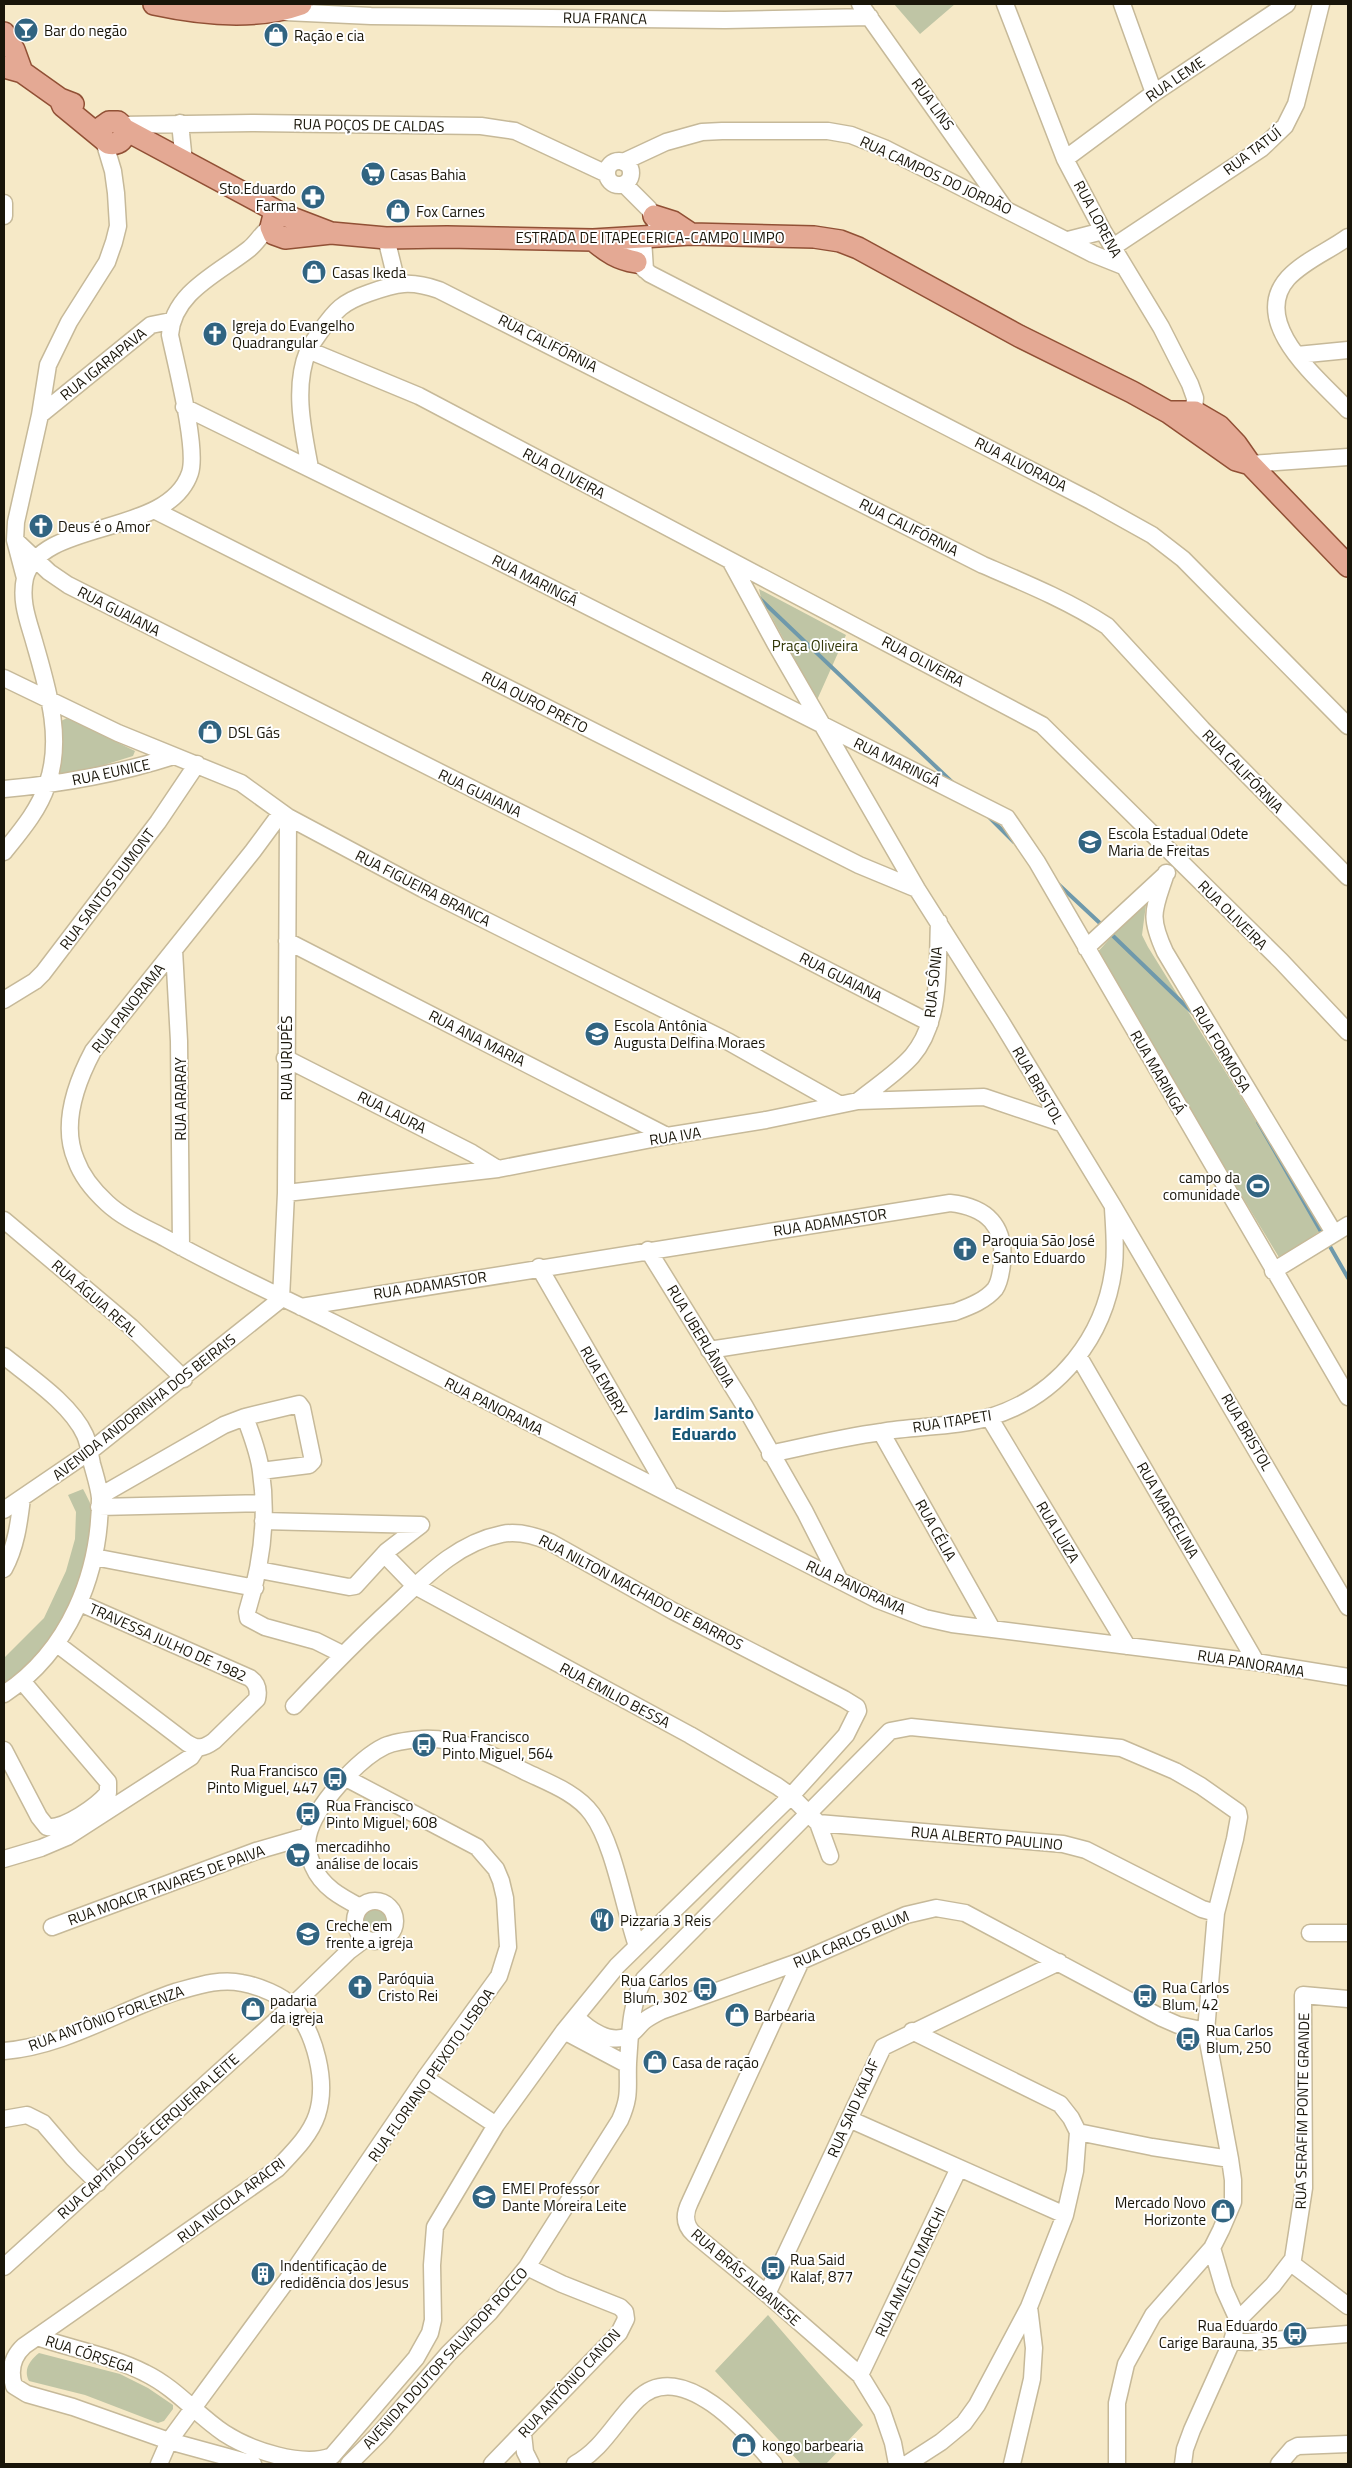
<svg xmlns="http://www.w3.org/2000/svg" width="1352" height="2468" viewBox="0 0 1352 2468" font-family="'Titillium Web',sans-serif">
<style>
.green{fill:#bfc5a5}
.lines{fill:none;stroke-linecap:round;stroke-linejoin:round}
.stream{stroke:#6f99ab;stroke-width:4}
.minor-casing{stroke:#c6b999;stroke-width:19}
.major-casing{stroke:#915035;stroke-width:24}
.minor{stroke:#fff;stroke-width:16}
.major{stroke:#e4a994;stroke-width:21}
.labels{text-anchor:middle;dominant-baseline:central;stroke-width:4;stroke-linejoin:round;paint-order:stroke}
.street-label{font-size:15px;fill:#191509;stroke:#fff}
.poi-label{font-size:15px;fill:#191509;stroke:#fff;text-anchor:start}
.park-label{font-size:15px;fill:#323707;stroke:#fff}
.quarter-label{font-size:18px;font-weight:bold;fill:#185675;stroke:#fff}
</style>
<rect width="100%" height="100%" fill="#f6e9c7"/>
<path class="green" d="M894,4H955L920,34Z
M759,589L846,635L817,700L761,598Z
M67,718L135,751L133,756L59,779L55,774L59,722Z
M1147,897L1142,935L1148,947L1323,1229L1280,1259L1095,955Z
M83,1489C86,1495 91,1503 92,1510C100,1563 49,1658 4,1685V1658L44,1618L66,1571L75,1539L76,1512L68,1495Z
M365,1908H380L389,1917L384,1928L374,1930L362,1921Z
M768,2315L863,2425L826,2464H801L715,2371Z
M39,2353L120,2374L148,2388L173,2405V2409L164,2421L158,2423L85,2395L29,2381C23,2370 30,2360 39,2353Z"/>
<g class="lines">
<path class="stream" d="M757,596L953,783
M987,815L1014,842
M1057,883L1103,926
M1110,933L1193,1013
M1258,1122L1323,1235
M1328,1243L1348,1278"/>
<defs>
<path id="minor" d="M860,4L1003,206
M1005,4L1065,159L1103,231L1161,327L1190,384L1195,398L1193,422
M1122,4L1154,93
M285,12L371,16L725,20L870,17
M180,123L184,162
M121,125L252,123L481,126L515,131L607,174
M1065,159L1154,93L1287,4
M607 173a12 12 0 1 1 24 0a12 12 0 1 1-24 0Z
M623,162L666,142L702,132L722,131H828L851,135L884,148L1093,254L1123,266
M624,184L649,209L658,227
M4,203V216
M1348,237C1329,251 1305,260 1288,278C1248,323 1320,380 1348,410
M386,238L397,283
M643,239L645,270
M1068,240L1103,231
M1113,247L1262,148L1285,126L1296,104L1321,4
M630,252L636,262L650,274L1091,501L1152,535L1183,559L1348,726
M308,350L419,396L1042,725L1281,961L1348,1032
M1297,355L1348,350
M184,407L488,556L1007,818L1037,862L1348,1397
M40,415L151,325L171,321
M1250,464L1348,457
M310,468C303,431 293,387 308,351C311,344 316,338 320,332C336,309 343,302 369,293C397,283 410,280 439,290L983,565C1025,583 1069,601 1107,626L1202,729L1348,877
M156,511L859,865L917,889
M15,540L49,572L68,585L580,843L930,1023
M731,562L775,643L917,889L1000,1020L1113,1206L1348,1607
M25,578L15,540L16,522L40,415L48,365L69,322L107,262L114,242L118,226L116,193L113,171L104,141
M4,678L118,733L241,783L288,817L423,889L729,1042L839,1104
M4,789C62,784 118,774 174,756
M281,813L253,851L93,1051C76,1083 61,1125 76,1160C82,1177 94,1191 107,1203C123,1218 146,1228 165,1238C220,1269 278,1295 334,1323L878,1600L925,1618L952,1624L1256,1662L1348,1677
M4,852C20,832 39,810 47,785C64,738 47,687 34,641C28,620 20,601 25,578C41,518 168,538 190,473C198,449 176,364 170,335C173,292 219,273 249,249C258,242 261,233 271,227
M1166,873C1154,910 1148,915 1165,952L1334,1233
M287,941L667,1136
M1086,948L1167,873
M174,950L179,1041L181,1247
M4,1000L35,981L43,973L158,822L197,764
M285,1058L472,1153L498,1169
M858,1101C875,1087 897,1073 912,1056C942,1021 937,966 939,922
M286,1193L498,1169L667,1136L766,1120L858,1101L984,1097L1061,1123
M4,1220L131,1327L184,1379
M648,1250L744,1405L805,1512L839,1579
M539,1267L670,1494
M1273,1271L1348,1225
M301,1307L950,1203C987,1207 1006,1226 1002,1264C1001,1272 1000,1282 995,1289C985,1301 968,1307 955,1312L709,1350
M4,1356C30,1377 71,1404 85,1435C89,1444 90,1455 92,1464C95,1475 99,1487 100,1498C100,1574 69,1651 4,1694
M1079,1357L1256,1662
M245,1417C251,1434 259,1453 261,1472C268,1519 261,1567 247,1612L248,1618L265,1627L316,1641L342,1654
M989,1417L1127,1646
M881,1432L992,1629
M770,1454C807,1446 844,1437 881,1432C914,1426 959,1427 990,1417C1059,1396 1106,1336 1114,1265C1116,1246 1114,1227 1113,1208
M100,1496L224,1425L245,1417L299,1404L302,1408L313,1461L309,1465L261,1471
M99,1507L263,1503
M4,1510L89,1452L281,1299L286,1193L288,817
M384,1554L415,1586L690,1735L777,1786L791,1796L818,1823L1063,1844L1086,1850L1202,1909L1216,1913
M94,1557L255,1588
M4,1569C16,1547 19,1523 22,1498
M259,1570L349,1587L355,1586L387,1551L421,1525L263,1521
M57,1644L187,1743C198,1750 204,1748 214,1741L257,1699C259,1690 257,1683 250,1678L80,1603
M4,1750L39,1817L47,1827C65,1829 97,1806 108,1793V1782L22,1681
M818,1823L830,1856
M4,1859L41,1848L67,1837L191,1757L197,1748
M355 1921a20 20 0 1 1 40 0a20 20 0 1 1-40 0Z
M360,1907C341,1897 322,1887 313,1866C309,1857 306,1846 308,1836C314,1807 358,1759 385,1746C396,1741 410,1740 422,1739C460,1737 494,1756 526,1772C549,1783 577,1793 592,1814C614,1844 624,1908 637,1946
M52,1927L256,1851L308,1836
M1310,1933H1348
M801,1961L690,2202C684,2214 684,2225 694,2234L767,2294L860,2375L882,2411L893,2443L897,2464
M576,2017C588,2029 611,2046 629,2035C635,2032 638,2026 644,2021C649,2017 655,2014 661,2011L801,1961L906,1915L936,1908L965,1913L1162,2018L1178,2025L1206,2031
M564,2031L628,2065
M4,2051C65,2046 118,2011 175,1992C197,1986 220,1978 242,1983C258,1986 282,1995 293,2007C315,2033 328,2082 317,2115C310,2136 292,2153 277,2169L24,2346C12,2357 9,2370 14,2386L27,2394L73,2407L169,2441L253,2464
M425,2078L496,2125
M4,2119L27,2115L43,2123L73,2158L98,2183
M849,2119L1065,2215
M1078,2132L1152,2147L1230,2159
M1212,2248L1224,2289L1238,2320
M1291,2263L1348,2306
M4,2267L292,2006L349,1951L365,1939
M767,2294L883,2047L1059,1962
M37,2337C72,2349 112,2356 145,2373C176,2388 197,2415 224,2433C250,2450 303,2468 332,2456L416,2358L430,2333L433,2320L432,2265L435,2227L496,2125L564,2031L617,1966L791,1796L846,1735L858,1711L857,1707L844,1699L673,1611L550,1542C536,1536 518,1531 502,1534C456,1543 424,1578 392,1608C358,1639 326,1672 294,1706
M1232,2341L1247,2342L1348,2334
M860,2375L959,2168
M523,2434L525,2452L531,2464
M159,2464L169,2441L293,2272L425,2078L499,1976L508,1947L505,1898L501,1881L496,1869L477,1847L344,1777
M349,2464L380,2433L448,2354L490,2312L527,2267L620,2120C631,2095 627,2088 628,2063C630,2036 630,2004 644,1979L890,1731L911,1727L1121,1748L1175,1771L1201,1786L1238,1812L1239,1817L1235,1839L1216,1913L1206,2031L1230,2159L1233,2180V2202L1221,2230L1212,2248L1153,2315L1126,2364L1117,2403V2464
M492,2464L619,2333L626,2319L625,2312L620,2307L562,2284L527,2267
M575,2464C603,2449 616,2420 638,2399C681,2356 748,2433 774,2464
M907,2464L941,2442L964,2423L977,2405L1029,2307L1065,2215L1075,2171L1078,2132L1071,2118L1060,2104L912,2031
M1012,2464L1032,2379L1034,2348L1029,2307
M1183,2464L1185,2449L1192,2430L1232,2341L1238,2320L1273,2285L1293,2259L1304,2188L1303,1995L1348,1999
M1279,2464L1292,2449L1298,2446L1348,2444"/>
<path id="major" d="M154,4C200,14 256,20 301,4
M4,33L14,50L22,72
M4,67L22,72L60,99L73,104
M60,99L63,106L108,143C123,147 130,131 118,122H109L102,127L101,137
M124,129L284,215
M654,216L673,222L691,234
M331,233L284,215L273,219L271,227L274,234L285,238L331,233L386,238L447,237L593,240L691,234L814,237L840,241L858,248L1019,336L1132,392L1168,412L1236,460L1250,464
M593,240C607,252 618,259 636,262
M1168,412H1195L1219,426L1236,444L1250,464L1348,566"/>
</defs>
<use href="#minor" class="minor-casing"/>
<use href="#major" class="major-casing"/>
<use href="#minor" class="minor"/>
<use href="#major" class="major"/>
</g>
<defs>
<symbol id="bar-disc" viewBox="-11 -11 22 22"><circle r="9.5" fill="#316481" stroke="#fff"/><path d="M-6-5H6L.8 .8V4.5H3.5V6h-7V4.5H-.8V.8Z" fill="#fff"/></symbol>
<symbol id="shop-disc" viewBox="-11 -11 22 22"><circle r="9.5" fill="#316481" stroke="#fff"/><path d="M-5-2.5h2.3a2.7 3.5 0 0 1 5.4 0H5L5.5 6h-11ZM-1.5-2.5h3a1.5 2.3 0 0 0-3 0Z" fill="#fff"/></symbol>
<symbol id="supermarket-disc" viewBox="-11 -11 22 22"><circle r="9.5" fill="#316481" stroke="#fff"/><path d="M-6-5.5h2.5l.6 2H6L4.5 2H-2.5L-4.4-4H-6ZM-1.5 3.2a1.3 1.3 0 1 0 .1 0ZM3 3.2a1.3 1.3 0 1 0 .1 0Z" fill="#fff"/></symbol>
<symbol id="pharmacy-disc" viewBox="-11 -11 22 22"><circle r="9.5" fill="#316481" stroke="#fff"/><path d="M-2-6h4v4h4v4h-4v4h-4v-4h-4v-4h4Z" fill="#fff"/></symbol>
<symbol id="church-disc" viewBox="-11 -11 22 22"><circle r="9.5" fill="#316481" stroke="#fff"/><path d="M-1.2-6h2.4v3.5h3.3v2.4h-3.3V6h-2.4V-.1h-3.3v-2.4h3.3Z" fill="#fff"/></symbol>
<symbol id="school-disc" viewBox="-11 -11 22 22"><circle r="9.5" fill="#316481" stroke="#fff"/><path d="M0-5L7-2L0 1L-7-2ZM-4 1L0 2.5L4 1V4Q0 6-4 4Z" fill="#fff"/></symbol>
<symbol id="stadium-disc" viewBox="-11 -11 22 22"><circle r="9.5" fill="#316481" stroke="#fff"/><path d="M0-5a6.5 5 0 1 0 0 10a6.5 5 0 1 0 0-10ZM-3.5-1.8h7v3.6h-7Z" fill="#fff"/></symbol>
<symbol id="bus-disc" viewBox="-11 -11 22 22"><circle r="9.5" fill="#316481" stroke="#fff"/><path d="M-5-6H5V4H4V6H2V4H-2V6H-4V4H-5ZM-3.5-4V0h7V-4ZM-3.5 1.2v1.5H-2V1.2ZM2 1.2v1.5H3.5V1.2Z" fill="#fff"/></symbol>
<symbol id="restaurant-disc" viewBox="-11 -11 22 22"><circle r="9.5" fill="#316481" stroke="#fff"/><path d="M-5-6h1v4h1v-4h1v4h1v-4h1v5L-1.5 .5V6h-2V.5L-5-1ZM5-6V6H3V1.5H1.5Q1.5-4 5-6Z" fill="#fff"/></symbol>
<symbol id="building-disc" viewBox="-11 -11 22 22"><circle r="9.5" fill="#316481" stroke="#fff"/><path d="M-4-6H4V6H1V3H-1V6H-4ZM-2.5-4.3h1.7v1.8h-1.7ZM.8-4.3h1.7v1.8H.8ZM-2.5-1h1.7V.8h-1.7ZM.8-1h1.7V.8H.8Z" fill="#fff"/></symbol>
</defs>
<g fill-rule="evenodd">
<use href="#bar-disc" x="12" y="16" width="28" height="28"/>
<use href="#shop-disc" x="262" y="21" width="28" height="28"/>
<use href="#supermarket-disc" x="359" y="160" width="28" height="28"/>
<use href="#pharmacy-disc" x="299" y="183" width="28" height="28"/>
<use href="#shop-disc" x="384" y="197" width="28" height="28"/>
<use href="#shop-disc" x="300" y="258" width="28" height="28"/>
<use href="#church-disc" x="201" y="320" width="28" height="28"/>
<use href="#church-disc" x="27" y="512" width="28" height="28"/>
<use href="#shop-disc" x="196" y="718" width="28" height="28"/>
<use href="#school-disc" x="1076" y="828" width="28" height="28"/>
<use href="#school-disc" x="583" y="1020" width="28" height="28"/>
<use href="#stadium-disc" x="1244" y="1172" width="28" height="28"/>
<use href="#church-disc" x="951" y="1235" width="28" height="28"/>
<use href="#bus-disc" x="410" y="1731" width="28" height="28"/>
<use href="#bus-disc" x="321" y="1765" width="28" height="28"/>
<use href="#bus-disc" x="294" y="1800" width="28" height="28"/>
<use href="#supermarket-disc" x="284" y="1841" width="28" height="28"/>
<use href="#restaurant-disc" x="588" y="1906" width="28" height="28"/>
<use href="#school-disc" x="294" y="1920" width="28" height="28"/>
<use href="#church-disc" x="346" y="1973" width="28" height="28"/>
<use href="#bus-disc" x="691" y="1975" width="28" height="28"/>
<use href="#bus-disc" x="1131" y="1982" width="28" height="28"/>
<use href="#shop-disc" x="239" y="1995" width="28" height="28"/>
<use href="#shop-disc" x="723" y="2001" width="28" height="28"/>
<use href="#bus-disc" x="1174" y="2025" width="28" height="28"/>
<use href="#shop-disc" x="641" y="2048" width="28" height="28"/>
<use href="#school-disc" x="470" y="2183" width="28" height="28"/>
<use href="#shop-disc" x="1209" y="2197" width="28" height="28"/>
<use href="#bus-disc" x="759" y="2254" width="28" height="28"/>
<use href="#building-disc" x="249" y="2260" width="28" height="28"/>
<use href="#bus-disc" x="1281" y="2320" width="28" height="28"/>
<use href="#shop-disc" x="730" y="2431" width="28" height="28"/>
</g>
<g class="labels">
<g class="street-label">
<text transform="translate(605 18) rotate(1)">RUA FRANCA</text>
<text transform="translate(1175 79) rotate(-34)">RUA LEME</text>
<text transform="translate(933 104) rotate(54)">RUA LINS</text>
<text transform="translate(369 125) rotate(1)">RUA POÇOS DE CALDAS</text>
<text transform="translate(1252 151) rotate(-37)">RUA TATUÍ</text>
<text transform="translate(936 175) rotate(25)">RUA CAMPOS DO JORDÃO</text>
<text transform="translate(1098 219) rotate(62)">RUA LORENA</text>
<text x="650" y="237">ESTRADA DE ITAPECERICA-CAMPO LIMPO</text>
<text transform="translate(548 343) rotate(27)">RUA CALIFÓRNIA</text>
<text transform="translate(103 364) rotate(-39)">RUA IGARAPAVA</text>
<text transform="translate(1021 464) rotate(27)">RUA ALVORADA</text>
<text transform="translate(564 473) rotate(28)">RUA OLIVEIRA</text>
<text transform="translate(909 527) rotate(27)">RUA CALIFÓRNIA</text>
<text transform="translate(535 580) rotate(27)">RUA MARINGÁ</text>
<text transform="translate(119 611) rotate(27)">RUA GUAIANA</text>
<text transform="translate(923 661) rotate(28)">RUA OLIVEIRA</text>
<text transform="translate(535 702) rotate(27)">RUA OURO PRETO</text>
<text transform="translate(897 762) rotate(26)">RUA MARINGÁ</text>
<text transform="translate(1243 771) rotate(46)">RUA CALIFÓRNIA</text>
<text transform="translate(111 772) rotate(-12)">RUA EUNICE</text>
<text transform="translate(480 793) rotate(26)">RUA GUAIANA</text>
<text transform="translate(423 888) rotate(27)">RUA FIGUEIRA BRANCA</text>
<text transform="translate(107 889) rotate(-53)">RUA SANTOS DUMONT</text>
<text transform="translate(1233 915) rotate(45)">RUA OLIVEIRA</text>
<text transform="translate(841 977) rotate(27)">RUA GUAIANA</text>
<text transform="translate(933 982) rotate(-84)">RUA SÔNIA</text>
<text transform="translate(128 1008) rotate(-52)">RUA PANORAMA</text>
<text transform="translate(477 1038) rotate(27)">RUA ANA MARIA</text>
<text transform="translate(1222 1049) rotate(59)">RUA FORMOSA</text>
<text transform="translate(286 1058) rotate(-90)">RUA URUPÊS</text>
<text transform="translate(1158 1072) rotate(60)">RUA MARINGÁ</text>
<text transform="translate(1038 1085) rotate(60)">RUA BRISTOL</text>
<text transform="translate(180 1099) rotate(-90)">RUA ARARAY</text>
<text transform="translate(392 1112) rotate(27)">RUA LAURA</text>
<text transform="translate(675 1136) rotate(-9)">RUA IVA</text>
<text transform="translate(830 1222) rotate(-9)">RUA ADAMASTOR</text>
<text transform="translate(430 1285) rotate(-9)">RUA ADAMASTOR</text>
<text transform="translate(95 1298) rotate(41)">RUA ÁGUIA REAL</text>
<text transform="translate(701 1336) rotate(59)">RUA UBERLÂNDIA</text>
<text transform="translate(604 1381) rotate(60)">RUA EMBRY</text>
<text transform="translate(494 1406) rotate(27)">RUA PANORAMA</text>
<text transform="translate(144 1407) rotate(-38)">AVENIDA ANDORINHA DOS BEIRAIS</text>
<text transform="translate(952 1421) rotate(-9)">RUA ITAPETI</text>
<text transform="translate(1247 1432) rotate(60)">RUA BRISTOL</text>
<text transform="translate(1168 1510) rotate(60)">RUA MARCELINA</text>
<text transform="translate(936 1530) rotate(61)">RUA CÉLIA</text>
<text transform="translate(1058 1532) rotate(59)">RUA LUIZA</text>
<text transform="translate(856 1587) rotate(25)">RUA PANORAMA</text>
<text transform="translate(641 1592) rotate(28)">RUA NILTON MACHADO DE BARROS</text>
<text transform="translate(168 1642) rotate(24)">TRAVESSA JULHO DE 1982</text>
<text transform="translate(1251 1663) rotate(9)">RUA PANORAMA</text>
<text transform="translate(615 1695) rotate(28)">RUA EMILIO BESSA</text>
<text transform="translate(987 1838) rotate(5)">RUA ALBERTO PAULINO</text>
<text transform="translate(166 1885) rotate(-20)">RUA MOACIR TAVARES DE PAIVA</text>
<text transform="translate(851 1939) rotate(-23)">RUA CARLOS BLUM</text>
<text transform="translate(106 2018) rotate(-20)">RUA ANTÔNIO FORLENZA</text>
<text transform="translate(431 2075) rotate(-55)">RUA FLORIANO PEIXOTO LISBOA</text>
<text transform="translate(853 2108) rotate(-66)">RUA SAID KALAF</text>
<text transform="translate(1302 2111) rotate(-89)">RUA SERAFIM PONTE GRANDE</text>
<text transform="translate(148 2136) rotate(-42)">RUA CAPITÃO JOSÉ CERQUEIRA LEITE</text>
<text transform="translate(231 2200) rotate(-37)">RUA NICOLA ARACRI</text>
<text transform="translate(910 2272) rotate(-64)">RUA AMLETO MARCHI</text>
<text transform="translate(746 2277) rotate(41)">RUA BRÁS ALBANESE</text>
<text transform="translate(90 2354) rotate(18)">RUA CÓRSEGA</text>
<text transform="translate(445 2358) rotate(-48)">AVENIDA DOUTOR SALVADOR ROCCO</text>
<text transform="translate(569 2383) rotate(-47)">RUA ANTÔNIO CANON</text>
</g>
<g class="poi-label">
<text x="44" y="30">Bar do negão</text>
<text x="294" y="35">Ração e cia</text>
<text x="390" y="174">Casas Bahia</text>
<text x="296" y="188" text-anchor="end">Sto.Eduardo<tspan x="296" dy="17">Farma</tspan></text>
<text x="416" y="211">Fox Carnes</text>
<text x="332" y="272">Casas Ikeda</text>
<text x="232" y="325">Igreja do Evangelho<tspan x="232" dy="17">Quadrangular</tspan></text>
<text x="58" y="526">Deus é o Amor</text>
<text x="228" y="732">DSL Gás</text>
<text x="1108" y="833">Escola Estadual Odete<tspan x="1108" dy="17">Maria de Freitas</tspan></text>
<text x="614" y="1025">Escola Antônia<tspan x="614" dy="17">Augusta Delfina Moraes</tspan></text>
<text x="1240" y="1177" text-anchor="end">campo da<tspan x="1240" dy="17">comunidade</tspan></text>
<text x="982" y="1240">Paroquia São José<tspan x="982" dy="17">e Santo Eduardo</tspan></text>
<text x="442" y="1736">Rua Francisco<tspan x="442" dy="17">Pinto Miguel, 564</tspan></text>
<text x="318" y="1770" text-anchor="end">Rua Francisco<tspan x="318" dy="17">Pinto Miguel, 447</tspan></text>
<text x="326" y="1805">Rua Francisco<tspan x="326" dy="17">Pinto Miguel, 608</tspan></text>
<text x="316" y="1846">mercadihho<tspan x="316" dy="17">análise de locais</tspan></text>
<text x="620" y="1920">Pizzaria 3 Reis</text>
<text x="326" y="1925">Creche em<tspan x="326" dy="17">frente a igreja</tspan></text>
<text x="378" y="1978">Paróquia<tspan x="378" dy="17">Cristo Rei</tspan></text>
<text x="688" y="1980" text-anchor="end">Rua Carlos<tspan x="688" dy="17">Blum, 302</tspan></text>
<text x="1162" y="1987">Rua Carlos<tspan x="1162" dy="17">Blum, 42</tspan></text>
<text x="270" y="2000">padaria<tspan x="270" dy="17">da igreja</tspan></text>
<text x="754" y="2015">Barbearia</text>
<text x="1206" y="2030">Rua Carlos<tspan x="1206" dy="17">Blum, 250</tspan></text>
<text x="672" y="2062">Casa de ração</text>
<text x="502" y="2188">EMEI Professor<tspan x="502" dy="17">Dante Moreira Leite</tspan></text>
<text x="1206" y="2202" text-anchor="end">Mercado Novo<tspan x="1206" dy="17">Horizonte</tspan></text>
<text x="790" y="2259">Rua Said<tspan x="790" dy="17">Kalaf, 877</tspan></text>
<text x="280" y="2265">Indentificação de<tspan x="280" dy="17">redidẽncia dos Jesus</tspan></text>
<text x="1278" y="2325" text-anchor="end">Rua Eduardo<tspan x="1278" dy="17">Carige Barauna, 35</tspan></text>
<text x="762" y="2445">kongo barbearia</text>
</g>
<g class="park-label">
<text x="815" y="645">Praça Oliveira</text>
</g>
<g class="quarter-label">
<text x="704" y="1412">Jardim Santo<tspan x="704" dy="21">Eduardo</tspan></text>
</g>
</g>
<rect width="1352" height="2468" fill="none" stroke="#191509" stroke-width="10"/>
</svg>
